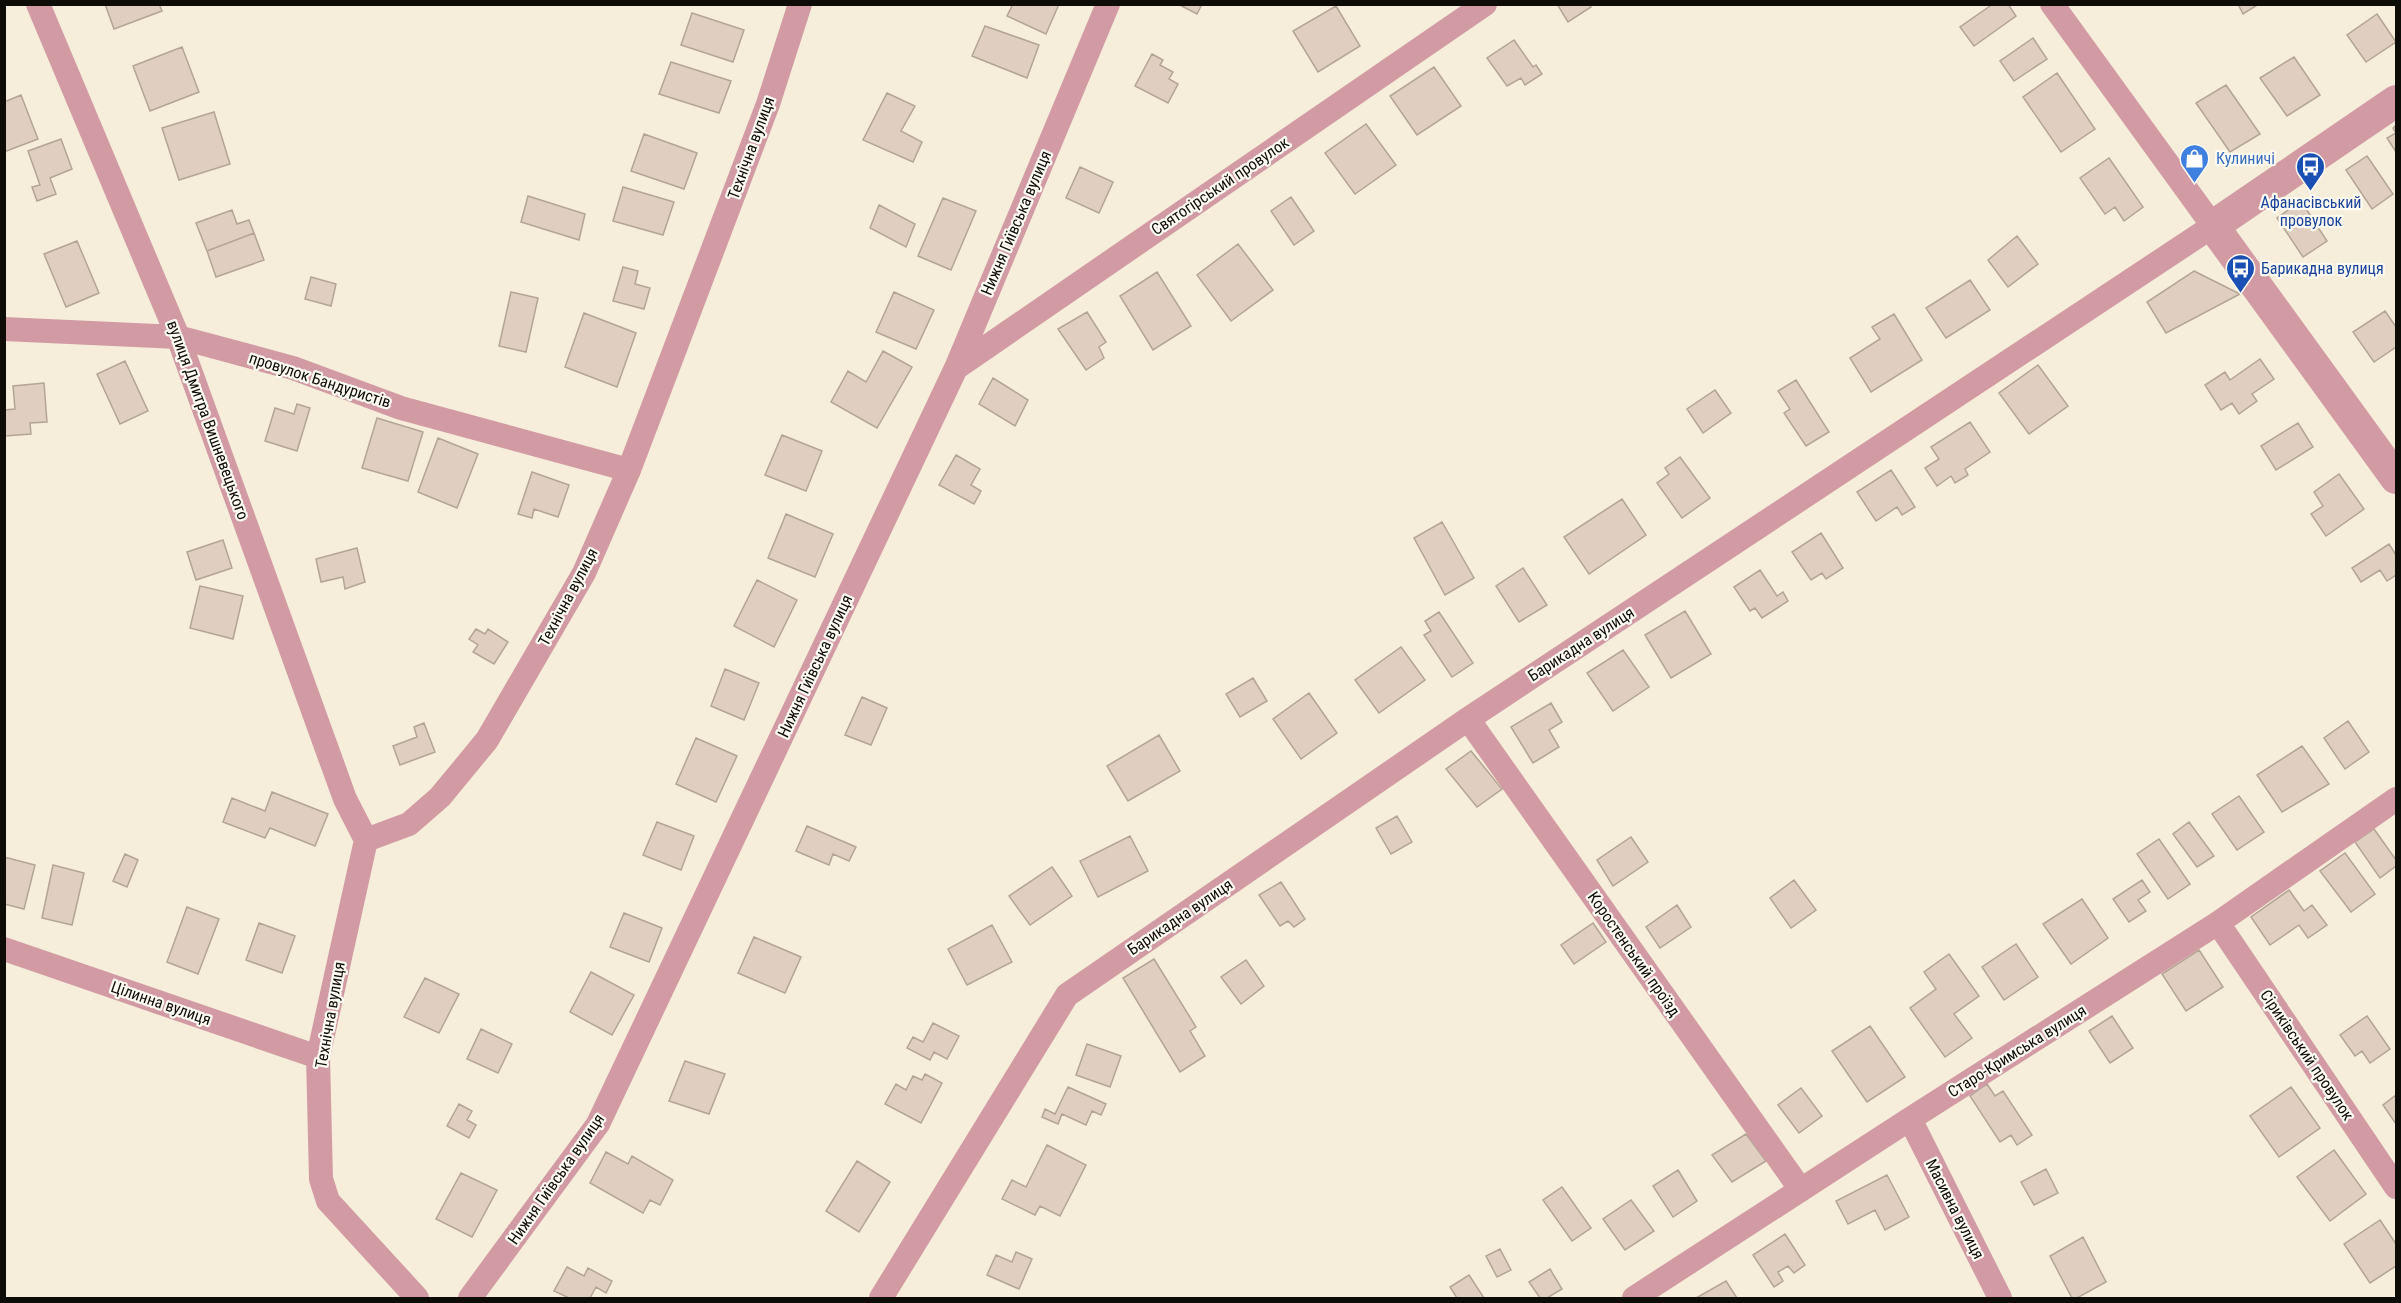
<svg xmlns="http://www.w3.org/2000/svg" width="2401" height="1303" viewBox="0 0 2401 1303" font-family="'Roboto Condensed',sans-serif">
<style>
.building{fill:#e0cfc0;stroke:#b4a495;stroke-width:1.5}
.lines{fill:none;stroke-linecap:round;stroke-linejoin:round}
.minor{stroke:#d29ba4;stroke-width:24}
.tertiary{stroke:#d29ba4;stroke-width:32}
.labels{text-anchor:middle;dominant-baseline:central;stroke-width:4.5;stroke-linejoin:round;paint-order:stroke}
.street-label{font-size:16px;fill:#0e0c06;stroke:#fefbf3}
.shop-label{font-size:16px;fill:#366cbe;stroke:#fefbf3;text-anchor:start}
.transit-label{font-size:16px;fill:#164399;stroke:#fefbf3}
</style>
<rect width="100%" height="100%" fill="#f6eeda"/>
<path class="building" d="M105,4H159L162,11L114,29Z
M1013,4H1059L1046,34L1007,16Z
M1178,4H1202L1197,14Z
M1557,4H1589L1591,7L1568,22Z
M1993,4H2008L2016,16L1974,46L1960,27Z
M2238,4H2259L2243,14Z
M1336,6L1360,46L1318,72L1293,31Z
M692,13L744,30L733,62L681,45Z
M2377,14L2396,42L2366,62L2347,35Z
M985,26L1039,45L1027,78L972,56Z
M2033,38L2047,59L2014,81L2000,61Z
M1514,40L1533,67L1536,65L1542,74L1525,85L1521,78L1507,86L1487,58Z
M182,47L199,92L150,111L133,66Z
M1152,54L1163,60L1160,65L1173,72L1169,79L1178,84L1168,103L1135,86Z
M2294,57L2320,95L2287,116L2260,78Z
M671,62L731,81L719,113L659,94Z
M1434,67L1461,106L1417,135L1390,96Z
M2057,73L2095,129L2061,152L2023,97Z
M2226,85L2260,134L2230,152L2196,103Z
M887,93L915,106L901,131L922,142L913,162L863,140Z
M21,95L38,139L4,152V102Z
M214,112L230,164L179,180L162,128Z
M1366,124L1396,165L1355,194L1325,153Z
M2396,125V152L2387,138L2396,133L2393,128Z
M644,134L697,153L684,189L631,171Z
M61,139L72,169L50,178L56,194L37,201L32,187L40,185L28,151Z
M2367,156L2393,194L2372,209L2346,170Z
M2109,158L2143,207L2124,221L2115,207L2105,214L2080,178Z
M1080,167L1113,182L1099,213L1066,198Z
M623,187L674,202L663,235L613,221Z
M528,196L585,214L579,240L521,222Z
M1291,197L1314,231L1294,245L1271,211Z
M943,198L976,211L951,270L918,256Z
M2301,201L2327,241L2303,257L2277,218Z
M879,205L915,224L906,247L870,228Z
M232,210L237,224L249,220L254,233L207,251L196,223Z
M254,233L264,260L216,277L207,251Z
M2017,236L2038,264L2008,287L1988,260Z
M77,241L99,293L66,307L44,254Z
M1238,244L1273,290L1231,321L1197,275Z
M623,267L638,271L635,284L650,288L644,309L613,301Z
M2194,271L2240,294L2166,333L2147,302Z
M1157,272L1191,326L1153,350L1120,296Z
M311,277L336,284L331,306L305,299Z
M1970,280L1990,310L1946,338L1926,308Z
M511,292L538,298L526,352L499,346Z
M894,292L934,310L916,349L876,332Z
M2385,311L2396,327V347L2374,362L2353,332Z
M1087,312L1106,342L1099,347L1104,358L1086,370L1058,329Z
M584,313L636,333L617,387L565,367Z
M1894,314L1922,360L1871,392L1850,358L1880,339L1872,327Z
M883,351L912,367L877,428L831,402L848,371L866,382Z
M2260,359L2274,379L2252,394L2257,401L2239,414L2232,403L2221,410L2205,385L2225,372L2230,380Z
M125,361L148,411L120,424L97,374Z
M2038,365L2068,406L2029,434L1999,393Z
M993,378L1028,400L1015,426L979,404Z
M1796,380L1829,432L1806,446L1784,413L1790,409L1778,391Z
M44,383L47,422L30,423L31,434L5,436L4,410L15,409L13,386Z
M1715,390L1731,413L1703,433L1687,409Z
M297,404L310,408L297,451L265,441L275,408L294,414Z
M377,418L423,432L408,481L362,468Z
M1970,422L1990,452L1965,469L1968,475L1955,483L1951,476L1937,486L1925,468L1939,459L1931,447Z
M2298,423L2313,447L2276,470L2261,446Z
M782,435L822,451L806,491L765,475Z
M438,438L478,454L457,508L418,492Z
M956,455L980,469L971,485L981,491L974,504L939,485Z
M1680,457L1710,498L1682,518L1657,483L1669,474L1665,468Z
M1891,470L1915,507L1902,515L1897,507L1876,521L1857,492Z
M532,472L569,485L558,517L534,509L532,518L518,514Z
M2339,474L2364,509L2326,536L2311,514L2323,506L2314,492Z
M1622,499L1646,535L1589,574L1564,537Z
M786,514L833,534L815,577L768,558Z
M1442,522L1474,578L1445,595L1414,538Z
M1821,533L1843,568L1826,579L1822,573L1811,580L1792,552Z
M223,540L232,568L196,580L187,552Z
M2389,544L2396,555V575L2387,581L2380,570L2361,582L2352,568Z
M357,548L365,582L345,589L343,577L321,582L316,559Z
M1523,568L1547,605L1519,622L1496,586Z
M1760,570L1777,596L1783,592L1788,601L1762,618L1755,608L1750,611L1734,587Z
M757,580L797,600L774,647L734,626Z
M200,586L243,596L233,639L190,628Z
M1685,611L1711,654L1671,678L1645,635Z
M1439,612L1473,663L1452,677L1424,635L1431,631L1425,621Z
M476,629L485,634L488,629L508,642L494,664L473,652L478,645L469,639Z
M1401,647L1425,680L1379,713L1355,680Z
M1623,650L1649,687L1613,711L1587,673Z
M725,669L759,683L744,720L711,706Z
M1253,678L1267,701L1240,717L1226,694Z
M1309,693L1337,733L1301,759L1273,719Z
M862,697L887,708L871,745L845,735Z
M1551,703L1562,722L1549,730L1559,747L1533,763L1511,727Z
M2348,721L2369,752L2345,769L2324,738Z
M424,723L435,752L400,765L393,746L417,737L414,727Z
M1159,735L1180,771L1128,801L1107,766Z
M696,738L737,756L716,802L676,784Z
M2302,746L2329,784L2282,812L2257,775Z
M1471,751L1502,789L1477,807L1446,769Z
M272,792L328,814L315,846L270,828L265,838L223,822L232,798L265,811Z
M2239,796L2264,832L2237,850L2212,814Z
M1397,816L1412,842L1391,854L1376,828Z
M657,822L694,836L681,870L643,855Z
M2189,822L2214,856L2197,867L2173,834Z
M807,826L856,847L849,861L833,854L829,865L796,851Z
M2374,829L2396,860V866L2380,878L2355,842Z
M1130,836L1148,871L1098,897L1080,861Z
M1631,837L1648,862L1613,886L1597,860Z
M2159,839L2190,884L2168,899L2137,854Z
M2345,853L2375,894L2351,912L2320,871Z
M125,854L138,860L127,887L113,881Z
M4,857L35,865L24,909L4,904Z
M53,865L84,873L72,925L42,918Z
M1052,867L1072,896L1030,925L1009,896Z
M1794,880L1816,910L1791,928L1770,898Z
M2142,880L2150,892L2138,900L2146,911L2129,922L2113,899Z
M1281,882L1305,919L1294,927L1288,921L1280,926L1259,895Z
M2289,890L2304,911L2312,905L2327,925L2308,938L2299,925L2270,945L2251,917Z
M2082,899L2108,938L2071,964L2043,924Z
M1677,905L1691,927L1660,948L1646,927Z
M187,907L219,919L198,974L167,962Z
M624,913L662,928L649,962L610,947Z
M259,923L295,936L282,973L246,960Z
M1593,923L1606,942L1574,964L1561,945Z
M992,925L1012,962L967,985L948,949Z
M754,937L801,957L785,993L738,973Z
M2016,944L2038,977L2004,1000L1982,967Z
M2199,950L2223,987L2186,1011L2162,974Z
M1949,954L1979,996L1954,1014L1972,1038L1945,1057L1910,1008L1936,989L1924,972Z
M1154,959L1196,1027L1190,1031L1205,1056L1180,1072L1123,978Z
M1246,960L1264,986L1241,1004L1221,977Z
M591,972L634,995L612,1035L570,1012Z
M425,978L459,994L439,1033L404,1017Z
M2112,1016L2133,1048L2110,1063L2089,1031Z
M2367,1016L2390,1049L2370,1063L2362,1051L2355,1056L2340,1035Z
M933,1023L959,1036L947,1059L934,1052L930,1060L907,1048L913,1037L923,1042Z
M1870,1026L1905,1077L1867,1102L1832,1051Z
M481,1029L512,1044L498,1073L467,1059Z
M1087,1044L1121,1056L1110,1087L1076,1075Z
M685,1061L725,1074L709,1114L669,1101Z
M925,1074L942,1083L921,1123L885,1104L896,1084L906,1090L913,1076L922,1080Z
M1987,1084L1995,1096L2003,1091L2032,1135L2017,1145L2011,1135L2000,1142L1970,1096Z
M1068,1087L1106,1104L1101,1115L1092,1111L1086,1125L1062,1114L1058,1124L1042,1117L1045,1109L1055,1114Z
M2291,1087L2320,1128L2279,1157L2250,1116Z
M1801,1088L1822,1116L1799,1133L1778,1105Z
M2396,1095V1124L2383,1105Z
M459,1104L472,1111L467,1120L476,1125L469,1138L447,1126Z
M1746,1134L1766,1161L1732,1182L1712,1155Z
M1047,1145L1086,1165L1060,1216L1040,1206L1035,1215L1002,1199L1012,1180L1026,1187Z
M2334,1150L2366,1194L2330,1221L2297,1177Z
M606,1152L628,1164L632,1156L673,1180L660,1205L650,1200L643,1213L590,1183Z
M857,1161L890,1182L859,1232L826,1211Z
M2046,1169L2058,1193L2034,1205L2021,1182Z
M1678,1170L1697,1201L1673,1217L1653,1186Z
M461,1173L497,1190L472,1237L436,1219Z
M1887,1175L1909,1217L1885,1230L1875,1210L1848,1224L1836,1201Z
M1562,1187L1591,1228L1572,1241L1543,1200Z
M1631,1200L1654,1231L1625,1250L1603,1219Z
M2380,1220L2396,1244V1266L2370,1283L2344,1244Z
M1785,1234L1805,1265L1794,1273L1788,1266L1778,1272L1783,1281L1774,1287L1753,1255Z
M2083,1237L2106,1282L2077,1298H2072L2050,1256Z
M1500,1249L1511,1270L1497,1277L1486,1256Z
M1016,1252L1032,1259L1019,1289L987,1275L996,1255L1012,1262Z
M567,1267L584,1276L588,1268L612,1281L606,1293L596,1287L590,1298H569L554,1291Z
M1550,1269L1562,1289L1547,1298H1540L1529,1282Z
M1469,1275L1484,1298H1457L1450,1287Z
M1726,1281L1737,1298H1696Z"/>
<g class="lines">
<path class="minor" d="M38,4L178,337L345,799L366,840
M4,329L178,337L293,368L401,408L629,470
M956,368L1485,4
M1468,719L1801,1190
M2218,923L2396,1187
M4,949L318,1057
M1910,1119L2000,1298
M417,1298L328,1201L321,1179L318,1057L366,840L409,824L440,797L487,740L584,573L629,470L768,104L800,4
M470,1298L598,1124L956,368L1108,4
M881,1298L1067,995L1468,719L2213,226L2052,4
M1634,1298L1910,1119L2218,923L2396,799"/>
<path class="tertiary" d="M2396,101L2213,226L2396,478"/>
</g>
<defs>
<symbol id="shop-pin" viewBox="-11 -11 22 30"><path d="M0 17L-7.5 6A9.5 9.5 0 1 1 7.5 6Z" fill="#3f7fe0" stroke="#fefbf3"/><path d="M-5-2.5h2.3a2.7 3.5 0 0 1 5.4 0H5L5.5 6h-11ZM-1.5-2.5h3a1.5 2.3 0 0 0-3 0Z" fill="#fff"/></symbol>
<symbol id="bus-pin" viewBox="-11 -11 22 30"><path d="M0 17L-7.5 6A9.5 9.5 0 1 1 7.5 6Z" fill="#1a4fb4" stroke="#fefbf3"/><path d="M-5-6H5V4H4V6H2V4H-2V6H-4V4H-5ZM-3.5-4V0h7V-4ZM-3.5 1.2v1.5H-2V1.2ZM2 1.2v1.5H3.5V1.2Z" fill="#fff"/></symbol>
</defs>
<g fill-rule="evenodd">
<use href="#shop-pin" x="2178" y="142" width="33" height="45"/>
<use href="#bus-pin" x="2294" y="150" width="33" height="45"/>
<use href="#bus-pin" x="2224" y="252" width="33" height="45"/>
</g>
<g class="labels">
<g class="street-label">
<text transform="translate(751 148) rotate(-70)">Технічна вулиця</text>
<text transform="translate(1220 186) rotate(-34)">Святогірський провулок</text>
<text transform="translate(1016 223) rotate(-67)">Нижня Гиївська вулиця</text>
<text transform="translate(320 380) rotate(18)">провулок Бандуристів</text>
<text transform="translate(208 420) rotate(70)">вулиця Дмитра Вишневецького</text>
<text transform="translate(568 597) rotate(-62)">Технічна вулиця</text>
<text transform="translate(1581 644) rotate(-33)">Барикадна вулиця</text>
<text transform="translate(815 666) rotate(-65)">Нижня Гиївська вулиця</text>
<text transform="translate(1180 917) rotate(-34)">Барикадна вулиця</text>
<text transform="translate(1634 954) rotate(55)">Коростенський проїзд</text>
<text transform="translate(161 1003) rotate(19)">Цілинна вулиця</text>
<text transform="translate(330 1015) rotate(-80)">Технічна вулиця</text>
<text transform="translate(2017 1051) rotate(-32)">Старо-Кримська вулиця</text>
<text transform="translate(2307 1055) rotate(56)">Сіриківський провулок</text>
<text transform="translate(556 1179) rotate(-55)">Нижня Гиївська вулиця</text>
<text transform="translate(1955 1209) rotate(63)">Масивна вулиця</text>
</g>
<g class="shop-label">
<text x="2216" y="158">Кулиничі</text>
</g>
<g class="transit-label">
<text x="2311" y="202">Афанасівський<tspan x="2311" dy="18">провулок</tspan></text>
<text x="2261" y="268" text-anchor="start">Барикадна вулиця</text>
</g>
</g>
<rect width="2401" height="1303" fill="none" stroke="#0e0c06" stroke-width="12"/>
</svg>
